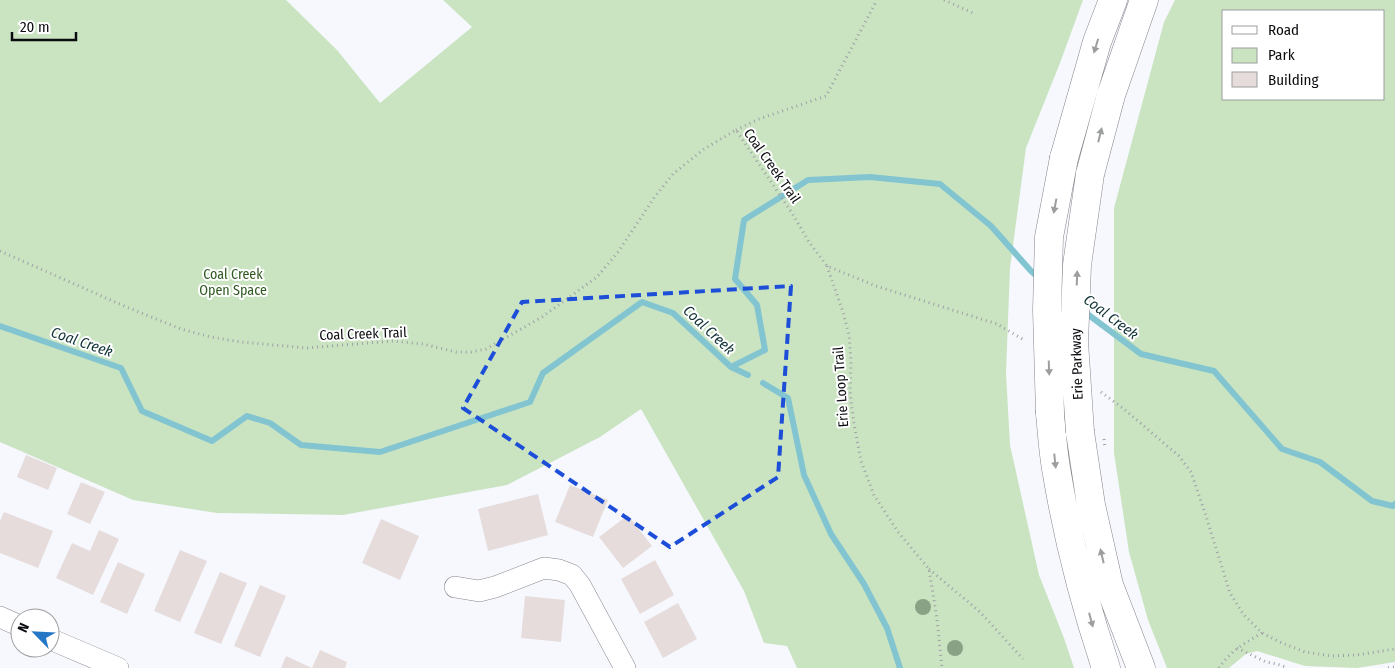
<svg xmlns="http://www.w3.org/2000/svg" width="1395" height="668" viewBox="0 0 1395 668" font-family="'Fira Sans Condensed',sans-serif">
<style>
.green{fill:#cae4c2;fill-rule:evenodd}
.lines{fill:none;stroke-linecap:round;stroke-linejoin:round}
.stream{stroke:#82c5d0;stroke-width:6}
.building{fill:#e6dcdb}
.minor-casing{stroke:#86878e;stroke-width:22}
.major-casing{stroke:#86878e;stroke-width:29}
.path{stroke:#9fa0a5;stroke-width:3;stroke-dasharray:1 4;stroke-linecap:butt}
.minor{stroke:#fff;stroke-width:21}
.major{stroke:#fff;stroke-width:28}
.major-bridge-casing{stroke:#86878e;stroke-width:29;stroke-linecap:butt}
.path-bridge{stroke:#9fa0a5;stroke-width:3;stroke-dasharray:1 4;stroke-linecap:butt}
.major-bridge{stroke:#fff;stroke-width:28}
.tree{fill:#89a184}
.oneway{fill:#9d9e9f}
.marked{fill:none;stroke:#1d4ed8;stroke-width:4;stroke-dasharray:10 6;stroke-linejoin:round}
.labels{text-anchor:middle;dominant-baseline:central;stroke-width:4;stroke-linejoin:round;paint-order:stroke}
.street-label{font-size:14px;fill:#0b0c0f;stroke:#fff}
.park-label{font-size:14px;fill:#2f5920;stroke:#fff}
.water-label{font-size:15px;font-style:italic;fill:#113338;stroke:#fff}
</style>
<rect width="100%" height="100%" fill="#f6f8fe"/>
<path class="green" d="M0,0H286L337,50L380,103L472,27L443,0H1083L1060,63L1026,148L1010,268L1006,373L1010,445L1039,575L1064,638L1074,668H797L787,646L764,643L744,591L641,409L600,437L507,485L343,515L217,513L133,500L0,442Z
M1175,0H1395V662L1357,668L1305,666L1257,651L1246,654L1229,668H1167L1148,620L1129,552L1114,453V208L1164,22ZM1384,11V99H1224V11Z"/>
<g class="lines">
<path class="stream" d="M1082,310L1141,354L1214,371L1282,449L1320,462L1372,501L1393,506L1395,504
M0,326L121,368L142,411L212,441L247,416L270,423L301,445L380,452L530,402L543,373L642,302L673,313L731,367L765,350L757,305L735,279L744,220L808,180L870,177L940,184L991,226L1031,271L1040,279
M731,367L748,375
M763,383L788,398L804,475L831,534L864,584L887,628L900,668"/>
</g>
<path class="building" d="M26,455L57,468L48,490L17,477Z
M81,482L105,492L90,524L67,514Z
M570,485L608,500L593,537L555,522Z
M538,494L548,535L488,551L478,509Z
M4,512L53,531L38,568L0,553V521Z
M628,515L652,546L623,568L599,537Z
M381,519L419,536L400,580L362,563Z
M99,530L119,539L93,595L56,578L72,543L90,551Z
M180,550L207,561L180,622L154,611Z
M655,560L674,595L640,614L621,579Z
M118,562L145,574L127,614L100,602Z
M220,572L247,583L221,644L194,633Z
M260,585L286,596L260,657L234,646Z
M525,596L565,600L561,642L521,638Z
M678,603L697,639L663,658L644,622Z
M320,650L347,662L345,668H281L286,656L312,668Z"/>
<g class="lines">
<defs>
<path id="minor" d="M455,587L479,591L495,587L544,568L559,570L572,575L580,585L625,668
M0,617L20,626
M50,639L118,668"/>
<path id="major" d="M1064,158L1097,42L1113,0
M1090,174L1111,95L1144,0
M1050,413C1052,433 1053,454 1057,474C1068,540 1085,605 1106,668
M1080,432L1091,505L1109,585L1141,668"/>
</defs>
<use href="#minor" class="minor-casing"/>
<use href="#major" class="major-casing"/>
<path class="path" d="M944,0L973,13
M736,130L759,119L826,96L877,0
M0,251L124,306L181,329L211,337L241,342L306,348L393,341L423,344L456,352H471L486,349L542,317L597,277L618,252L654,198L673,174L704,149L736,130L792,213L809,242L827,266L876,286L997,324L1024,340
M827,266L843,312L849,335L851,360L850,392L854,424L861,461L874,495L898,532L929,569L937,619L942,668
M1101,392L1124,409L1179,456L1191,472L1205,513L1230,593L1243,614L1262,633L1282,643L1305,652L1332,656L1356,655L1395,649
M929,569L980,612L1023,659
M1237,648L1266,662L1277,664L1288,668
M1219,668C1230,651 1245,643 1262,633
M1388,668L1395,667"/>
<use href="#minor" class="minor"/>
<use href="#major" class="major"/>
<defs>
<path id="major-bridge" d="M1050,413L1047,310L1049,237L1064,158
M1080,432L1074,342L1077,265L1090,174"/>
</defs>
<use href="#major-bridge" class="major-bridge-casing"/>
<path class="path-bridge" d="M1104,439L1105,448"/>
<use href="#major-bridge" class="major-bridge"/>
</g>
<g class="tree">
<circle cx="923" cy="607" r="8"/>
<circle cx="955" cy="648" r="8"/>
</g>
<defs><path id="oneway-solid" d="M-6-.8H1V-3.2L6.5 0L1 3.2V.8H-6Z" transform="scale(1.25)"/></defs>
<g class="oneway">
<use href="#oneway-solid" transform="translate(1096 46) rotate(107)"/>
<use href="#oneway-solid" transform="translate(1100 135) rotate(-76)"/>
<use href="#oneway-solid" transform="translate(1055 206) rotate(101)"/>
<use href="#oneway-solid" transform="translate(1077 278) rotate(-88)"/>
<use href="#oneway-solid" transform="translate(1049 368) rotate(88)"/>
<use href="#oneway-solid" transform="translate(1055 461) rotate(84)"/>
<use href="#oneway-solid" transform="translate(1102 556) rotate(-103)"/>
<use href="#oneway-solid" transform="translate(1091 620) rotate(75)"/>
</g>
<path class="marked" d="M791,286L778,477L670,547L463,408L522,302Z"/>
<g class="labels">
<g class="street-label">
<text transform="translate(772 166) rotate(55)">Coal Creek Trail</text>
<text transform="translate(363 334) rotate(-2)">Coal Creek Trail</text>
<text transform="translate(1077 364) rotate(-92)">Erie Parkway</text>
<text transform="translate(841 387) rotate(-94)">Erie Loop Trail</text>
</g>
<g class="park-label">
<text x="233" y="274">Coal Creek<tspan x="233" dy="16">Open Space</tspan></text>
</g>
<g class="water-label">
<text transform="translate(1111 317) rotate(37)">Coal Creek</text>
<text transform="translate(709 330) rotate(43)">Coal Creek</text>
<text transform="translate(82 342) rotate(19)">Coal Creek</text>
</g>
</g>
<rect x="1222" y="10" width="162" height="90" fill="#ffffff" stroke="#9d9e9f"/>
<rect x="1232" y="26" width="25" height="8" fill="#ffffff" stroke="#9d9e9f"/>
<text x="1268" y="35" font-size="15" fill="#0b0c0f">Road</text>
<rect x="1232" y="48" width="25" height="15" fill="#cae4c2" stroke="#9d9e9f"/>
<text x="1268" y="60" font-size="15" fill="#0b0c0f">Park</text>
<rect x="1232" y="72" width="25" height="15" fill="#e6dcdb" stroke="#9d9e9f"/>
<text x="1268" y="85" font-size="15" fill="#0b0c0f">Building</text>
<g transform="translate(35 633) rotate(294)"><circle r="24" fill="#ffffff" stroke="#9d9e9f"/>
<path d="M0-4L9 19L0 12L-9 19Z" fill="#2477c5"/>
<text y="-8" font-size="14" font-weight="bold" text-anchor="middle" fill="#0b0c0f">N</text>
</g>
<path d="M12 32v8h64v-8" fill="none" stroke="#0b0c0f" stroke-width="2.5"/>
<text x="20" y="32" font-size="15" fill="#0b0c0f" stroke="#ffffff" stroke-width="4" paint-order="stroke">20 m</text>
</svg>
